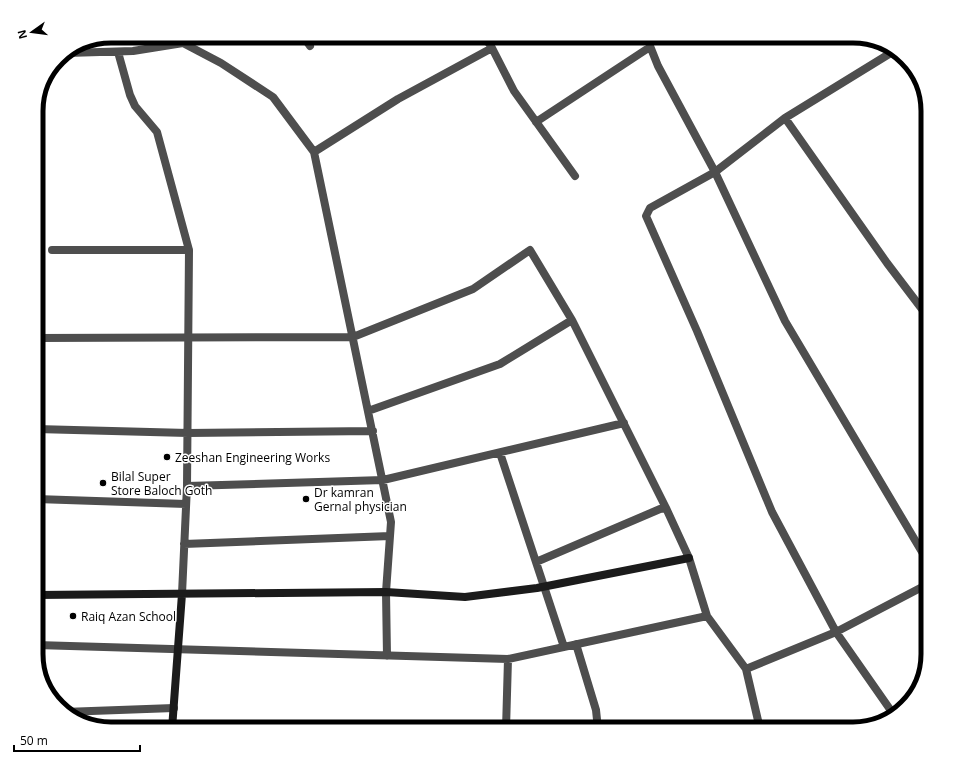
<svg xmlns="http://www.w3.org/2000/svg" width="964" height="765" viewBox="0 0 964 765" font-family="'Open Sans',sans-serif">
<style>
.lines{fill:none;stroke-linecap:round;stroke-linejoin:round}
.street{stroke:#4e4e4e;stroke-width:8}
.secondary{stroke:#1b1b1b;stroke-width:8}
.poi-dot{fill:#000;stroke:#fff;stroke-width:1.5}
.labels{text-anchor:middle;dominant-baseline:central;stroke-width:3;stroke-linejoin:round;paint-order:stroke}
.poi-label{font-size:12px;fill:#000;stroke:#fff;text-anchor:start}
.rim{fill:none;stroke:#000;stroke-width:5}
</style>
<rect width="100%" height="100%" fill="#fff"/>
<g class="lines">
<path class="street" d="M175,36L183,43L221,63L273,97L314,152L391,522L386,592L387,656
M303,36L310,46
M484,36L492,48L514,91L575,176
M646,36L658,66L715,172L785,321L928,562
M894,51L785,118L715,172L650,208L646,216L697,331L772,512L836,632L894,715
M118,52L130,95L135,106L157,132L189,250L187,486L182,594
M67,53L133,51L183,43
M785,118L887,263L928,317
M536,122L650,47
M314,152L398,99L492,48
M52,250H189
M36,338L353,337L473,289L530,250L572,320L666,508L689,558L707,616L746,669L760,729
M368,411L500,364L572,320
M36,429L188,433L373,431
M500,453L564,647
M187,486L383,480L624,423
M36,499L186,504
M184,544L390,536
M536,562L660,509L666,508
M576,644L596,710L598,729
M36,645L508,659L707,616
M746,669L836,632L928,584
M64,712L174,708
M172,726L226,729
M506,729L508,659"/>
<path class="secondary" d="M36,595L386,592L465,597L537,588L689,558
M172,729L182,594"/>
</g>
<g class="poi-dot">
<circle cx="167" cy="457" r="4"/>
<circle cx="103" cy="483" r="4"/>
<circle cx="306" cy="499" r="4"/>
<circle cx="73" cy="616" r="4"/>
</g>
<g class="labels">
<g class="poi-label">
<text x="175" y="457">Zeeshan Engineering Works</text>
<text x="111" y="476">Bilal Super<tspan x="111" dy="14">Store Baloch Goth</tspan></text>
<text x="314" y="492">Dr kamran<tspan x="314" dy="14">Gernal physician</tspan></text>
<text x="81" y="616">Raiq Azan School</text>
</g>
</g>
<path d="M0 0H964V765H0ZM111 43H853A68 68 0 0 1 921 111V654A68 68 0 0 1 853 722H111A68 68 0 0 1 43 654V111A68 68 0 0 1 111 43Z" fill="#fff" fill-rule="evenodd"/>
<path class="rim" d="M111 43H853A68 68 0 0 1 921 111V654A68 68 0 0 1 853 722H111A68 68 0 0 1 43 654V111A68 68 0 0 1 111 43Z"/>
<g transform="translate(32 32) rotate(256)" stroke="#ffffff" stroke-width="3" paint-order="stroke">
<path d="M0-3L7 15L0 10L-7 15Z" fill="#000000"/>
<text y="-6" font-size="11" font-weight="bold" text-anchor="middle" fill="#000000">N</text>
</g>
<path d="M14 745v6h126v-6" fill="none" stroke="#000000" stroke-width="2"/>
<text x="20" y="745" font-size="12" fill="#000000" stroke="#ffffff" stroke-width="3" paint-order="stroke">50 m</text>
</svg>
